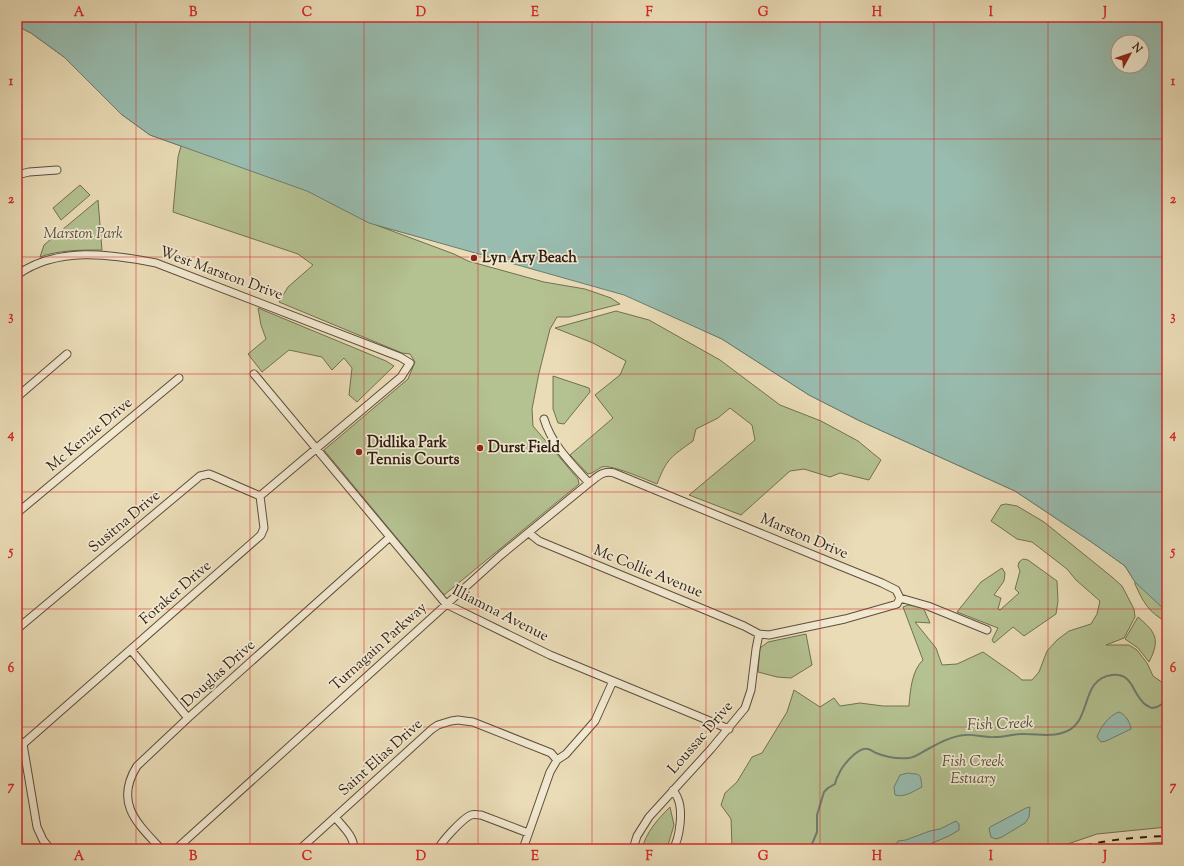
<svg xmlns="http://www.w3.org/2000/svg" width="1184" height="866" viewBox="0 0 1184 866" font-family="'Sorts Mill Goudy',serif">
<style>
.green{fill:#b4c191;stroke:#727052}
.water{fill:#98bcaf;stroke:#6e7d71;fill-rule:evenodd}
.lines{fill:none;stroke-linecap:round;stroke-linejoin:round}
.stream{stroke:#6e7d71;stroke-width:2}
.minor-casing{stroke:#5e4e3c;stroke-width:9}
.minor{stroke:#f1e8d0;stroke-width:7}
.rail{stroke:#2f1e13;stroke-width:2;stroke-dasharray:7 7;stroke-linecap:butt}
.grid{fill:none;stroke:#d62828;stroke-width:1;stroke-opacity:0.55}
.poi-dot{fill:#8f2418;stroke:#f1e8d0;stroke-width:1.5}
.labels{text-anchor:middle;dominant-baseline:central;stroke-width:3.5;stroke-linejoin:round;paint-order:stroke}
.park-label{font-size:15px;font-style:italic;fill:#574f39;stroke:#f1e8d0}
.poi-label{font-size:15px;font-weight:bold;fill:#2f1e13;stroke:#f1e8d0;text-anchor:start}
.street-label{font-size:15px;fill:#2f1e13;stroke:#f1e8d0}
.water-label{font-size:16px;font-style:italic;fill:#4e4d42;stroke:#f1e8d0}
.neatline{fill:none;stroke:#d62828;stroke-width:1.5}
.grid-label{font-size:13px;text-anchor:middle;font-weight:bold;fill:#d62828}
</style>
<rect width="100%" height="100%" fill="#eadcb7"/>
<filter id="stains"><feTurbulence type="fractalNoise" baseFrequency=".005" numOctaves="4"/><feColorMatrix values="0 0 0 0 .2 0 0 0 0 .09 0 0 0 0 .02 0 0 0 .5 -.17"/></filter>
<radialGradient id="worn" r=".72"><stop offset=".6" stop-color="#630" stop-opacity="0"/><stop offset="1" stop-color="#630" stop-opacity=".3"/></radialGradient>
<path class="green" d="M17,17L1167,303V622C1149,613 1143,602 1135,584V582L1125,566L1090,541L1015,491L860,421L809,395L722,339L624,293L376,225L454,254L468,261L544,282L585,289L611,298L620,304L569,317H557L550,329L539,373L532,409L533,426L578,479L579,484L444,595L324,450L408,379L415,362L410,354L402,353L279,302L288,287L313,265L298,254L173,212L178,157L181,146L150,135L121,114L64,57L31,33L17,26Z
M80,185L90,195L61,220L53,208Z
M98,200L102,250C81,250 59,250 40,257L44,245Z
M258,308L386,361L394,366L357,402L349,395L352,368L344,358L332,370L322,357L289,350L262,372L248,354L266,339L261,325Z
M616,311L649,320L720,360L780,405L821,421L858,441L881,460L869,480L840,473L830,477L804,469L790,471L741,515L689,495L755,440L752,425L730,408L718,418L696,429L693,441C671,457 667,458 657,484C647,480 611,464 602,467C597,469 594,473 588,474L570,455L613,418L595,395L620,375L626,361L593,343L555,328Z
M553,376L589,388L590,392L564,424L558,423L553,409Z
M1006,504L1017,506L1044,522L1112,577L1122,586L1134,609L1135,617L1124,638L1106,645H1129L1137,650L1147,663L1153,676L1163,683L1167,681V827L1097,834L1053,849H731L732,846L731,819L721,805L725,793L737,782L752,757L762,753L787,712L794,690L820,707L834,698L840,706L860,703L883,706H909C910,691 912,670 923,660L903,607L908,605L923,607L930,623L915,622L936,648L942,665L957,664L983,652L1016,675L1022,680H1032L1039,672L1047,651L1057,640L1069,631L1091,624L1097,614L1100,601L1076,580L1067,569L1032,542L1017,539L991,521L1001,505Z
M1023,559L1028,560L1057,581L1058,601L1056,614L1024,636L1013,627L994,643L992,640L998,628L957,612L981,582L1002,568L1005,573L1004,581L994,595L1001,598L998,609L1000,610L1019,593L1015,589L1020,571L1018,566L1019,562Z
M1138,617C1149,627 1159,634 1154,650C1153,654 1151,658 1149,662L1138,648L1125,639Z
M806,634L812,665L791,678L777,677L758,672L760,648L768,642Z
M670,807L674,825L668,845L664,849H642C646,832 658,819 670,807Z
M1167,842V849H1114L1135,844Z"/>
<path class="water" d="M17,17H1167V612L1135,582L1125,566L1090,541L1015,491L860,421L809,395L722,339L624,295L369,223L307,191L150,135L121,114L64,57L31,33L17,26ZM1118,42H1142V66H1118Z
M1119,712C1126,715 1130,722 1131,729L1106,741L1101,742L1097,737C1100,728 1109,715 1119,712Z
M908,773C921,775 920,772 922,787C914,791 904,798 895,795L894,787L900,775Z
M1030,807L1029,817L1025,823L1002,837L996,839L991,837L989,829L990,827L1026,808Z
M956,821L959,824V830L949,836L918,849H894V847L898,841L906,840L930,831L940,829Z"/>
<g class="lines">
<path class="stream" d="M810,849L817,832V815L824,792L828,788L835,784C836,781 836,778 838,776C841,767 858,746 868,749C871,750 874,752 876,753C886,757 899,759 909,758C916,757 922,752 928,749C939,743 952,736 965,735C975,734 985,738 995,737C1006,737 1015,733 1026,734C1038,734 1050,737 1062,733C1094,725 1078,679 1112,675C1132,673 1132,691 1142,701C1144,705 1148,706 1152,708L1157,707L1167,701"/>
<defs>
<path id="minor" d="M17,175L29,172L57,170
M17,275C57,246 111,254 156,263L400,357L410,363L401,377L260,496
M254,374L446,604L550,655L729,729
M17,397L67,354
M544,419C552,445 571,463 589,483
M17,513L179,378
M529,533L539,541L744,626L759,634L769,635L845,619L894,605L897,604L900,598
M17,629L200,476L209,474L214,476L260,496
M131,650L188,718
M17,738L23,744L37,827L43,840L50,849
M23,744L261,535L264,528L260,496
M335,817C343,827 354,836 354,849
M161,849C137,823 114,803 137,766L188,718L390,537
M176,849L501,555L589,483C597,477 603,470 614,473L828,561L882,583L896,590L900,598L928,606L987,630
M300,849L432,729L438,725L451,721L458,720L465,721L473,722L551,753L557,760
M438,849C443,840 462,819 471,815C475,814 477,815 481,815L528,833
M523,849L550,772L557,760L566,754L595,721L613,681
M633,849L637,836L649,817L711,749L745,708L751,690L756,649L759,634
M673,849C680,838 683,811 678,799C677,796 675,793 673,790"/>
</defs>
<use href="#minor" class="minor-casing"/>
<use href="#minor" class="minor"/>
<path class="rail" d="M1071,849C1102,840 1135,837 1167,836"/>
</g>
<path class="grid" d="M136,17V849M250,17V849M364,17V849M478,17V849M592,17V849M706,17V849M820,17V849M934,17V849M1048,17V849M17,139H1167M17,257H1167M17,374H1167M17,492H1167M17,609H1167M17,727H1167"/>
<g class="poi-dot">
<circle cx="474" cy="258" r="4"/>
<circle cx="480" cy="448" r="4"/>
<circle cx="359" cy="452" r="4"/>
</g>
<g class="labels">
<g class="park-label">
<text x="83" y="234">Marston Park</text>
<text x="973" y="762">Fish Creek<tspan x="973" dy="17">Estuary</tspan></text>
</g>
<g class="poi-label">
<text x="482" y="258">Lyn Ary Beach</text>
<text x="367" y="443">Didlika Park<tspan x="367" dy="17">Tennis Courts</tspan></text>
<text x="488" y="448">Durst Field</text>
</g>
<g class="street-label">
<text transform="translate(221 274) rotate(20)">West Marston Drive</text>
<text transform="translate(90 435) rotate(-40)">Mc Kenzie Drive</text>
<text transform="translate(125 522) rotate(-40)">Susitna Drive</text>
<text transform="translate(804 537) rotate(23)">Marston Drive</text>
<text transform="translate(648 572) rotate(22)">Mc Collie Avenue</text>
<text transform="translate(176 593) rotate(-41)">Foraker Drive</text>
<text transform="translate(500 614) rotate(27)">Illiamna Avenue</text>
<text transform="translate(379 647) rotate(-42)">Turnagain Parkway</text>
<text transform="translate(219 674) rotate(-42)">Douglas Drive</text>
<text transform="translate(701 738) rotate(-49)">Loussac Drive</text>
<text transform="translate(381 758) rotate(-42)">Saint Elias Drive</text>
</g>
<g class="water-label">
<text transform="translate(1000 725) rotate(-2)">Fish Creek</text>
</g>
</g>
<rect width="1184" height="866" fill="none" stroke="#eadcb7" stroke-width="44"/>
<g transform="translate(1130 54) rotate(50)"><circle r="19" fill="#f1e8d0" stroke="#a39784"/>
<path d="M0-3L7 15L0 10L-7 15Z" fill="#8f2418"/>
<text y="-6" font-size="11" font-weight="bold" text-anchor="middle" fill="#2f1e13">N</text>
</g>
<rect x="22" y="22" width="1140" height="822" class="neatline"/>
<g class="grid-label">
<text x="79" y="16">A</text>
<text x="193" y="16">B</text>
<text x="307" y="16">C</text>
<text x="421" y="16">D</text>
<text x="535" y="16">E</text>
<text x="649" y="16">F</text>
<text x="763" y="16">G</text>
<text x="877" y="16">H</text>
<text x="991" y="16">I</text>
<text x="1105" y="16">J</text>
<text x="11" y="85">1</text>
<text x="1173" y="85">1</text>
<text x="11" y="203">2</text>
<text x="1173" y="203">2</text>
<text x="11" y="320">3</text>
<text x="1173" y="320">3</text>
<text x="11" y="438">4</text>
<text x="1173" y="438">4</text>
<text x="11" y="555">5</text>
<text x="1173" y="555">5</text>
<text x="11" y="672">6</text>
<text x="1173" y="672">6</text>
<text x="11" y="790">7</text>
<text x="1173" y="790">7</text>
<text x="79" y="860">A</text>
<text x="193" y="860">B</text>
<text x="307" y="860">C</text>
<text x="421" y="860">D</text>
<text x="535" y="860">E</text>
<text x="649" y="860">F</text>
<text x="763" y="860">G</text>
<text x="877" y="860">H</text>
<text x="991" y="860">I</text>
<text x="1105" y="860">J</text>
</g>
<rect width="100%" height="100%" filter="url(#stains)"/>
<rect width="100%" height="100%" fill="url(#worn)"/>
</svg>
